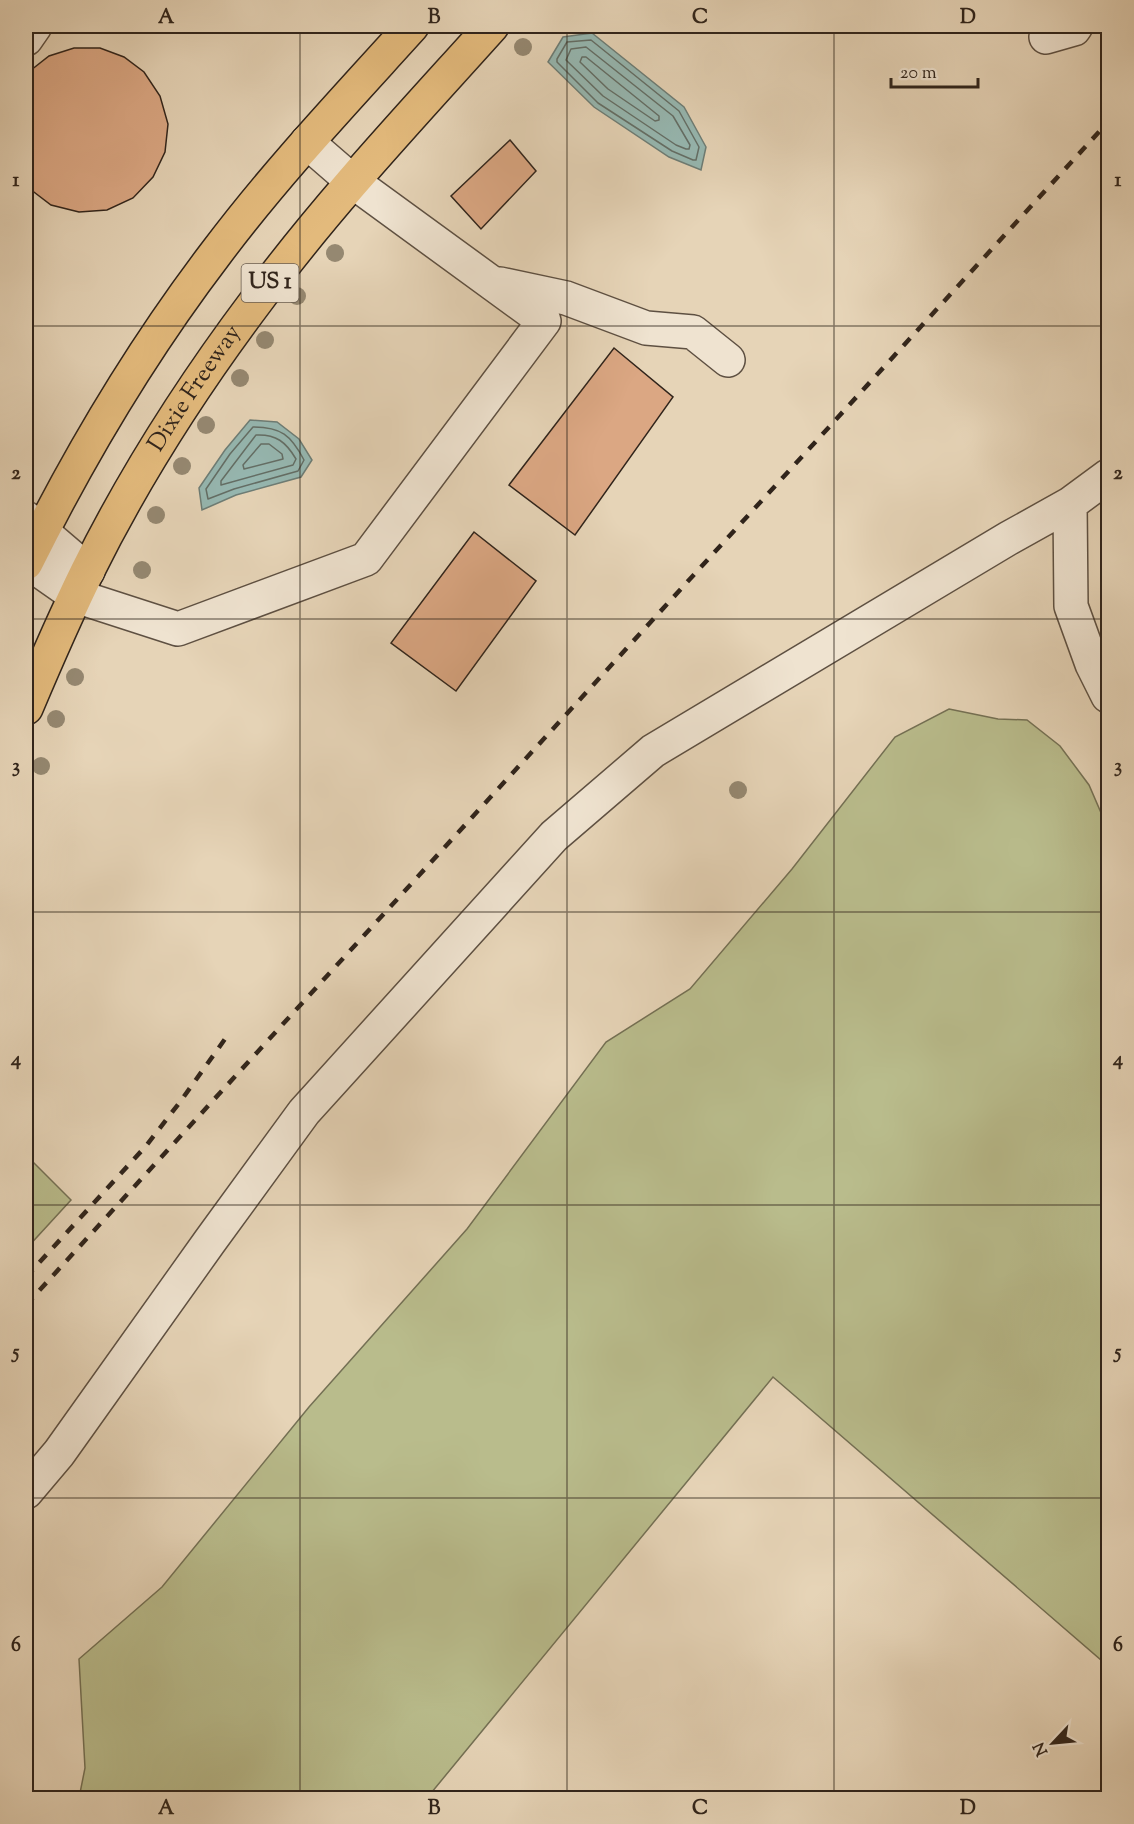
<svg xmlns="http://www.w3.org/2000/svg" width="1134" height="1824" viewBox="0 0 1134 1824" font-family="'Sorts Mill Goudy',serif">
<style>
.green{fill:#b9bc8c;stroke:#747054;stroke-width:1.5}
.water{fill:#96b8b2;stroke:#6d7d76;stroke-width:1.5}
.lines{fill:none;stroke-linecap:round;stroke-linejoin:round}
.shore{stroke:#636e66;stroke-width:1.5}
.building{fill:#dba783;stroke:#30241b;stroke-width:1.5}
.minor-casing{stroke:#5e5042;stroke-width:36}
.major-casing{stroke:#30241b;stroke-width:36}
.minor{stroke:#efe3d0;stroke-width:33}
.major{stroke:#e3ba7c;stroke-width:33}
.rail{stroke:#30241b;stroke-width:4.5;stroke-dasharray:10 10;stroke-linecap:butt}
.tree{fill:#958871}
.grid{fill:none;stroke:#30241b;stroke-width:1.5;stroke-opacity:0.55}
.labels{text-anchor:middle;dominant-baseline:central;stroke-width:4.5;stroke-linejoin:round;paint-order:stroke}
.shield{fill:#efe3d0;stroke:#695d51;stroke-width:1.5}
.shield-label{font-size:22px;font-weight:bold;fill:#30241b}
.street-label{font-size:24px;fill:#30241b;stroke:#efe3d0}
.neatline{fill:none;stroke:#30241b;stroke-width:2}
.grid-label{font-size:20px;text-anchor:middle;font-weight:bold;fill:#30241b}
</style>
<rect width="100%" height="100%" fill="#e6d4b7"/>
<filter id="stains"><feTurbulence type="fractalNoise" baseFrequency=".00333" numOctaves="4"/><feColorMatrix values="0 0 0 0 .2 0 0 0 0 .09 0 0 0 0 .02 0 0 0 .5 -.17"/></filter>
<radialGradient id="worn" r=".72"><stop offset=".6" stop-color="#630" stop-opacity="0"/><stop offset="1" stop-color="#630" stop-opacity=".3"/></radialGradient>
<path class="green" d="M949,709L998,719L1027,720L1060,746L1089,785L1108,829V1666L773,1377L427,1798H79L85,1768L79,1659L162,1587L309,1407L467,1229L606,1042L690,989L792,869L895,737Z
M26,1155L71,1200L26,1249Z"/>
<path class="water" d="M592,33L684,107L706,147L701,170L669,157L594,107L548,62L563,37Z
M250,420L277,422L299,439L312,460L301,477L236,495L202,510L199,488L225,450Z"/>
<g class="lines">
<path class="shore" d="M591,40L679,111L699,147L696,160H693L672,151L598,103L557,62V59L567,42Z
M586,47L673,116L690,145L689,149H686L676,145L603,96L566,60L571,49Z
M582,57H586L659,116V120L655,121L608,89L580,62Z
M253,427C281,427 291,435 304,460L298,471L234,489L208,499L206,489L230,454Z
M256,435C276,434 286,442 296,459L293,465L221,485V481Z
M261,444H269L282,454L283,459L244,469L243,465Z"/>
</g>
<path class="building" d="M74,48H100L124,57L144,72L160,96L168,124L165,152L153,177L133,198L107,210L79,212L51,205L26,186V74L49,56Z
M510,140L536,171L481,229L451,196Z
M614,348L673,397L575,535L509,485Z
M474,532L536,581L456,691L391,643Z"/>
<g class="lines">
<defs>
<path id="minor" d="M1046,37L1074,29L1076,26
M26,39L35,26
M500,284L566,298L646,328L693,332L728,360
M1070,504L1071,606L1092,664L1108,696
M26,518L88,571
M26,561L76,596L178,629L366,559L544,321L352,181L307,142
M26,1492L59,1453L210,1241L304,1112L554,836L653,751L1009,538L1070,504L1108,476"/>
<g id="major">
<path d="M26,563C80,454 142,350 216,253C276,173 345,100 412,26"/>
<path id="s1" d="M26,708C45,663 65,617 87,572C134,477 193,385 257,300C329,203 412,115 492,26"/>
</g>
</defs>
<use href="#minor" class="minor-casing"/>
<use href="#major" class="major-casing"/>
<use href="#minor" class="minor"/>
<use href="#major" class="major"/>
<path class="rail" d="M26,1277L146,1146L180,1102L230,1032
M26,1305L1108,122"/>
</g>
<g class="tree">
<circle cx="523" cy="47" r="9"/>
<circle cx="335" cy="253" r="9"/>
<circle cx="297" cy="296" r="9"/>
<circle cx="265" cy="340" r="9"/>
<circle cx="240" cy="378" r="9"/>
<circle cx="206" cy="425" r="9"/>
<circle cx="182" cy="466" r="9"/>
<circle cx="156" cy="515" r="9"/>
<circle cx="142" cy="570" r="9"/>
<circle cx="75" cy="677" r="9"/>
<circle cx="56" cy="719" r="9"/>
<circle cx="41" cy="766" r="9"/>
<circle cx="738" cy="790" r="9"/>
</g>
<path class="grid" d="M300,26V1798M567,26V1798M834,26V1798M26,326H1108M26,619H1108M26,912H1108M26,1205H1108M26,1498H1108"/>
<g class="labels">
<rect class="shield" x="241.5" y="264" width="57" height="38" rx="4.5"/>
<g class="shield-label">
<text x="270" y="283">US 1</text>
</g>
<g class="street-label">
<text stroke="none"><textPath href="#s1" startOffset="362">Dixie Freeway</textPath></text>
</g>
</g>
<rect width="1134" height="1824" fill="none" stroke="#e6d4b7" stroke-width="66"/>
<g transform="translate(1053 1743) rotate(244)" stroke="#efe3d0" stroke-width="4.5" paint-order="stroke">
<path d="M0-4.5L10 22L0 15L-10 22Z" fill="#30241b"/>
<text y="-9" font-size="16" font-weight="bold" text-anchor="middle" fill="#30241b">N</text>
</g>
<path d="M891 78v9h87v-9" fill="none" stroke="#30241b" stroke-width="3"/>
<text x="900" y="78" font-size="18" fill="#30241b" stroke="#efe3d0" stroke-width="4.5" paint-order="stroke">20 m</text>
<rect x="33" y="33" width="1068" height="1758" class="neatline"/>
<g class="grid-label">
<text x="166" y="23">A</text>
<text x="434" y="23">B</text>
<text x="700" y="23">C</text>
<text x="968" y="23">D</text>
<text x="16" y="186">1</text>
<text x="1118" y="186">1</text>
<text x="16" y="479">2</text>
<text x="1118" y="479">2</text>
<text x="16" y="772">3</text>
<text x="1118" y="772">3</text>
<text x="16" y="1065">4</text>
<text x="1118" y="1065">4</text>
<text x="16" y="1358">5</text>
<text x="1118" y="1358">5</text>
<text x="16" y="1651">6</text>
<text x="1118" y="1651">6</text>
<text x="166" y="1814">A</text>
<text x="434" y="1814">B</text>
<text x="700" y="1814">C</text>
<text x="968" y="1814">D</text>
</g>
<rect width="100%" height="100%" filter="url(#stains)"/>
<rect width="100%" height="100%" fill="url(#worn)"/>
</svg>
